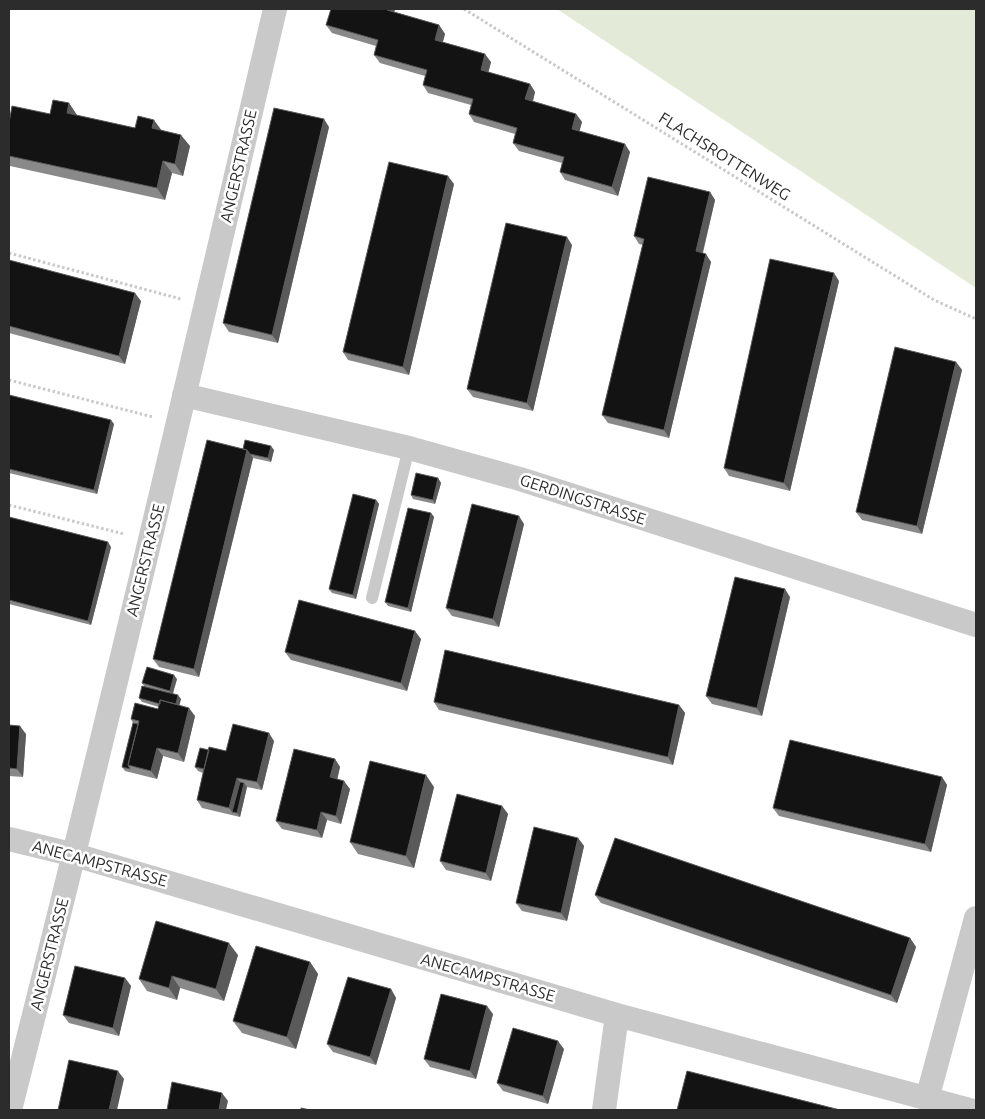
<svg xmlns="http://www.w3.org/2000/svg" width="985" height="1119" viewBox="0 0 985 1119" font-family="Ubuntu,sans-serif">
<style>
.green{fill:#e3ead8}
.lines{fill:none;stroke-linecap:round;stroke-linejoin:round}
.path{stroke:#c9c9c9;stroke-width:3;stroke-dasharray:2.5 2.5;stroke-linecap:butt}
.lane{stroke:#c9c9c9;stroke-width:12}
.street{stroke:#c9c9c9;stroke-width:24}
.wall{fill:#898989}
.shaded-wall{fill:#5a5a5a}
.building{fill:#131313;stroke:#5a5a5a}
.labels{text-anchor:middle;dominant-baseline:central;stroke-width:5;stroke-linejoin:round;paint-order:stroke}
.street-label{font-size:16px;fill:#2c2c2c;stroke:#fff}
</style>
<rect width="100%" height="100%" fill="#fff"/>
<path class="green" d="M557,9H976V288Z"/>
<g class="lines">
<path class="path" d="M464,9L934,300L976,319
M9,253L181,299
M9,380L153,417
M9,505L124,534"/>
<path class="lane" d="M372,598L409,448"/>
<path class="street" d="M184,395L409,448L520,479L976,625
M9,839L75,855L617,1015L970,1110
M927,1099L976,918
M10,1110C103,744 189,377 275,9
M604,1110L617,1015"/>
</g>
<path class="wall" d="M331,9H395L394,13L439,25L445,34L443,42L491,62L488,72L530,84L535,92L533,102L576,114L582,122L579,131L630,152L618,196L565,180L560,172L562,163L519,151L513,143L515,134L474,122L469,114L471,105L428,93L423,85L425,76L380,63L374,55L376,46L332,33L326,25Z
M69,103L77,116L135,128L161,130L190,146L183,176L172,173L165,200L10,166L9,165V123L50,114Z
M329,127L278,343L229,332L223,323Z
M454,184L409,375L348,360L343,352Z
M710,192L715,200L703,253L711,262L669,438L608,423L602,415L643,245L639,244L634,236Z
M572,245L533,411L473,397L467,389Z
M9,260L141,301L125,364L9,333Z
M839,281L790,491L729,476L724,468Z
M956,362L962,370L922,534L862,520L856,512Z
M9,395L114,424L97,494L9,473Z
M243,449L274,450L271,462L253,458L199,677L159,667L153,659Z
M438,478L441,483L435,504L413,499L411,495Z
M376,500L379,504L356,599L332,593L329,589Z
M431,513L434,517L411,612L388,606L385,602Z
M9,517L111,547L91,625L9,604Z
M524,524L499,627L452,616L446,608Z
M790,597L762,716L712,704L706,696Z
M421,639L407,691L291,660L285,652Z
M177,679L173,694L181,699L179,705L195,716L184,762L163,756L157,779L125,771L122,767L133,723L131,719L158,709L159,707L142,702L139,698L145,687L142,683Z
M434,702L679,705L685,713L673,765L439,710Z
M9,725L26,734L23,777L9,776Z
M274,741L262,790L247,787L240,817L202,808L197,800L203,773L198,771L195,767L209,750L226,751Z
M335,759L340,767L337,779L350,789L341,824L327,820L322,838L282,829L276,821Z
M942,777L947,785L931,852L779,816L773,808Z
M434,787L414,868L358,854L350,842Z
M502,806L508,814L491,881L446,870L440,861Z
M578,838L584,846L567,921L522,911L516,903Z
M595,895L910,938L916,947L897,1003L601,903Z
M238,955L224,1001L180,988L177,1000L147,991L139,979Z
M310,962L318,974L296,1049L242,1033L233,1021Z
M125,978L131,986L119,1036L69,1023L63,1015Z
M391,989L396,998L376,1065L333,1052L327,1044Z
M493,1014L476,1079L430,1067L424,1059Z
M564,1049L548,1104L503,1091L497,1083Z"/>
<path class="shaded-wall" d="M387,9H395L392,19L387,10Z
M439,25L445,34L441,48L435,40Z
M485,54L491,62L487,78L481,70Z
M530,84L535,92L531,107L525,99Z
M69,103L77,115L75,125L67,113Z
M576,114L582,122L578,137L572,129Z
M324,119L329,127L278,343L272,335Z
M154,120L162,131L152,128Z
M181,135L190,146L183,176L175,164Z
M625,144L630,152L618,196L612,187Z
M163,161L172,173L165,200L157,188Z
M448,176L454,184L409,375L403,367Z
M710,192L715,200L701,259L696,251Z
M567,237L572,245L533,411L527,403Z
M706,254L711,262L669,438L664,430Z
M834,273L839,281L790,491L784,483Z
M135,293L141,301L125,364L119,356Z
M956,362L962,370L922,534L917,526Z
M111,420L114,424L97,494L94,490Z
M271,446L274,450L271,462L268,458Z
M247,450L253,458L199,677L194,669Z
M438,478L441,483L435,504L433,500Z
M376,500L379,504L356,599L353,595Z
M431,513L434,517L411,612L408,608Z
M519,516L524,524L499,627L493,619Z
M108,542L111,547L91,625L88,621Z
M785,589L790,597L762,716L757,708Z
M415,631L421,639L407,691L401,683Z
M174,675L177,679L172,695L170,691Z
M178,695L181,699L178,711L175,707Z
M679,705L685,713L673,765L668,757Z
M189,708L195,716L184,762L178,753Z
M20,726L26,734L23,777L17,769Z
M269,733L274,741L262,790L257,782Z
M157,748L163,756L157,779L151,771Z
M335,759L340,767L336,785L330,777Z
M426,775L434,787L414,868L406,856Z
M942,777L947,785L931,852L925,844Z
M237,778L243,786L232,812L229,808Z
M344,781L350,789L341,824L336,816Z
M244,783L247,787L240,817L237,813Z
M502,806L508,814L491,881L486,873Z
M321,812L327,820L322,838L317,830Z
M578,838L584,846L567,921L561,913Z
M910,938L916,947L897,1003L891,995Z
M229,943L238,955L224,1001L216,989Z
M310,962L318,974L296,1049L287,1037Z
M172,976L180,988L177,1000L169,988Z
M125,978L131,986L119,1036L113,1028Z
M391,989L396,998L376,1065L370,1057Z
M487,1006L493,1014L476,1079L470,1071Z
M558,1041L564,1049L548,1104L543,1096Z
M118,1071L124,1079L117,1110H109Z
M222,1093L228,1101L226,1110H219Z"/>
<path class="building" d="M331,9H387V10L439,25L435,40L485,54L481,70L530,84L525,99L576,114L572,129L625,144L612,187L560,172L564,157L513,143L517,128L469,114L473,99L423,85L427,70L374,55L378,40L326,25Z
M53,100L69,103L67,113L135,128L138,116L154,120L152,128L181,135L175,164L163,161L157,188L9,156V123L12,106L50,114Z
M274,108L324,119L272,335L223,323Z
M389,162L448,176L403,367L343,352Z
M648,177L710,192L696,251L706,254L664,430L602,415L644,239L634,236Z
M506,223L567,237L527,403L467,389Z
M770,259L834,273L784,483L724,468Z
M9,260L135,293L119,356L9,326Z
M895,347L956,362L917,526L856,512Z
M9,395L111,420L94,490L9,469Z
M207,440L247,450L194,669L153,659Z
M245,440L271,446L268,458L250,454L247,450L243,449Z
M416,473L438,478L433,500L411,495Z
M353,494L376,500L353,595L329,589Z
M472,504L519,516L493,619L446,608Z
M408,508L431,513L408,608L385,602Z
M9,517L108,542L88,621L9,600Z
M735,577L785,589L757,708L706,696Z
M299,600L415,631L401,683L285,652Z
M445,650L679,705L668,757L434,702Z
M147,667L174,675L170,691L142,683Z
M142,686L178,695L176,704L160,700V704L139,698Z
M160,700L189,708L178,753L157,748L151,771L128,765L139,721L131,719L135,703L158,709Z
M133,723L138,724L128,765L130,769L122,767Z
M233,724L269,733L257,782L237,778L229,808L197,800L209,747L226,751Z
M9,725L20,726L17,769L9,768Z
M790,740L942,777L925,844L773,808Z
M200,748L209,750L204,769L195,767Z
M294,749L335,759L330,777L344,781L336,816L321,812L317,830L276,821Z
M370,761L426,775L406,856L350,842Z
M240,782L244,783L237,813L232,812Z
M457,794L502,806L486,873L440,861Z
M534,827L578,838L561,913L516,903Z
M615,838L910,938L891,995L595,895Z
M156,921L229,943L216,989L172,976L169,988L139,979Z
M256,946L310,962L287,1037L233,1021Z
M75,966L125,978L113,1028L63,1015Z
M348,977L391,989L370,1057L327,1044Z
M441,994L487,1006L470,1071L424,1059Z
M513,1028L558,1041L543,1096L497,1083Z
M69,1060L118,1071L109,1110H58Z
M687,1071L840,1110H677Z
M172,1082L222,1093L219,1110H167Z
M301,1108L310,1110H301Z"/>
<g class="labels">
<g class="street-label">
<text transform="translate(725 156) rotate(32)">FLACHSROTTENWEG</text>
<text transform="translate(238 166) rotate(-77)">ANGERSTRASSE</text>
<text transform="translate(583 499) rotate(18)">GERDINGSTRASSE</text>
<text transform="translate(145 560) rotate(-76)">ANGERSTRASSE</text>
<text transform="translate(100 863) rotate(15)">ANECAMPSTRASSE</text>
<text transform="translate(49 954) rotate(-76)">ANGERSTRASSE</text>
<text transform="translate(488 977) rotate(16)">ANECAMPSTRASSE</text>
</g>
</g>
<rect width="985" height="1119" fill="none" stroke="#2c2c2c" stroke-width="20"/>
</svg>
